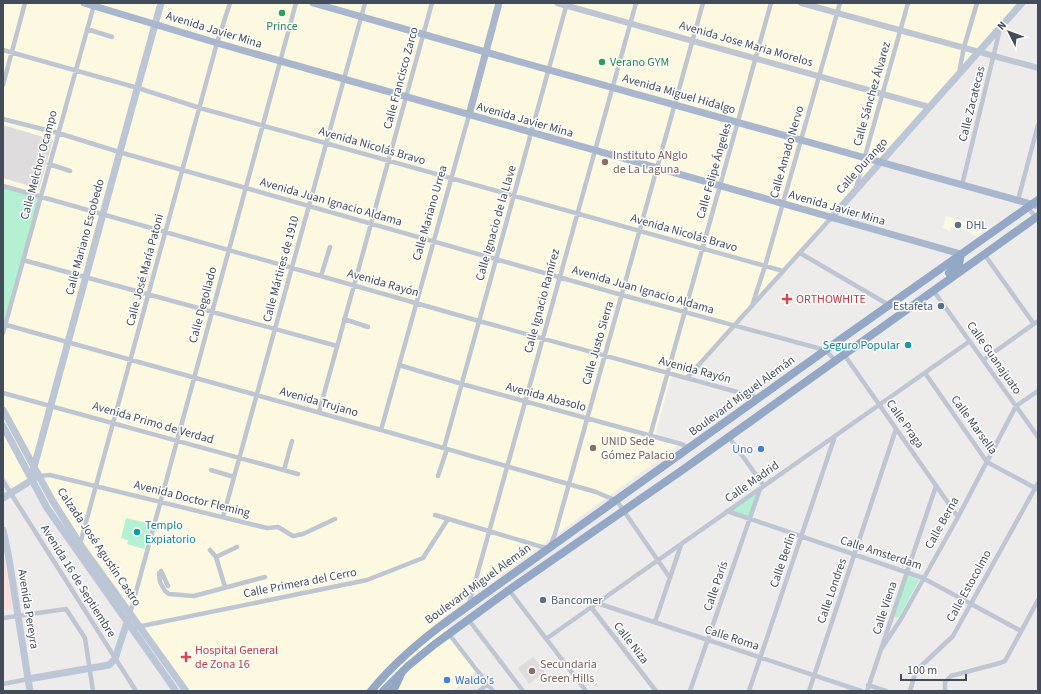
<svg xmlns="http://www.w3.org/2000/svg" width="1041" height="694" viewBox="0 0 1041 694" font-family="'Source Sans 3',sans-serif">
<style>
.commercial{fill:#fdf8e0}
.education{fill:#dfdcdd}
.medical{fill:#fcded7}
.green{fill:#b4f1d2}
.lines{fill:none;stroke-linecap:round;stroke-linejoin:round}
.minor{stroke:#bdc6d2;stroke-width:4.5}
.tertiary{stroke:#bdc6d2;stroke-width:6}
.secondary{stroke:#bbc6d7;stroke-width:7}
.primary{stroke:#a8b7cd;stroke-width:7}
.trunk{stroke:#93a7c6;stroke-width:8}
.leisure-dot{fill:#2e9e5b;stroke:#fff;stroke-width:1.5}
.education-dot{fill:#8d6e63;stroke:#fff;stroke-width:1.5}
.service-dot{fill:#5c6f8a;stroke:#fff;stroke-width:1.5}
.health-dot{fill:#e0444e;stroke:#fff;stroke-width:1.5}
.culture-dot{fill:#0f9aa8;stroke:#fff;stroke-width:1.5}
.shop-dot{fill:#3f7fe0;stroke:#fff;stroke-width:1.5}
.labels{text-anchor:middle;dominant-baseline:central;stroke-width:3;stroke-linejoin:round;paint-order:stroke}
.leisure-label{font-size:12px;fill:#27864d;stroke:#fff}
.street-label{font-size:12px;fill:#424c5a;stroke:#fff}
.education-label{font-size:12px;fill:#785e54;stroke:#fff;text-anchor:start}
.service-label{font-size:12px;fill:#4e5e75;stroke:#fff;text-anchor:start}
.health-label{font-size:12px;fill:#be3a42;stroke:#fff;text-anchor:start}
.culture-label{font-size:12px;fill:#0d838f;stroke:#fff;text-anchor:end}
.shop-label{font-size:12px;fill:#366cbe;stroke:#fff;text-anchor:end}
</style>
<rect width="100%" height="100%" fill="#eeebeb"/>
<path class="commercial" d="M3,3H1024L691,378L672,373L655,436L681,443L440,620L479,668L453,691H190L37,481L16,492L3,474Z
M946,216L986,228L977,236L971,234L969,231L955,227L951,228L950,231L943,228Z"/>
<path class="education" d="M3,125L53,140L39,189L3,178Z
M533,657L545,672L529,684L518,668Z"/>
<path class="medical" d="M4,555L12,608L3,610V556Z"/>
<path class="green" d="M3,186L40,196L6,325L3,324Z
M760,490L749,520L728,512Z
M126,518L152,524L144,549L127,544L128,540L121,538Z
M907,576H909L919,580L899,617L895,618L894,616Z"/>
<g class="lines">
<path class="minor" d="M87,29L112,37
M3,50L138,88L200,108L783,271
M959,73L964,47L977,3
M3,85L25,3
M3,119L58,133L119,152L622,295L825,350L835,360
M49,164L70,171
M962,185L1000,29
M3,186L479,321L759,398
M856,188L908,3
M1018,200L1038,125
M1028,207L1038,221
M800,253L889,305
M984,254L1034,324
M23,260L337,346
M321,276L330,247
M933,290L1038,437
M752,306L765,266L840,3
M344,319L368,327
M3,324L381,430L596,492L617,501L670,578
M3,333L94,5
M836,343L958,517
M983,360L1038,321
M399,365L462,384L681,444L689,448
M925,373L987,462L1037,489
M687,378L831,218
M3,393L298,474
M319,412L432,3
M381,430L469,115
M650,436L771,3
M728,436L764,486
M444,448L567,3
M211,470L234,477
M284,470L292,441
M39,476L50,475L267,528L278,527L293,536L303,534L335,519
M438,476L447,449
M3,481L136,691
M727,511L923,578L1021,631
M435,515L549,549L555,534L703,3
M223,517L365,3
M80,544L217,43L230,3
M210,550L216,557L225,587
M216,557L237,547
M161,571L168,586
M159,573L160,582L165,591L169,594L194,596L265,577
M509,590L586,691
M597,603L861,691
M469,604L636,3
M591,607L656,691
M130,614L296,3
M3,618L66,609L85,638L93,691
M468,619L523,691
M655,622L681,545
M137,627L367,580L423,558L448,519
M449,634L493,691
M546,639L970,341
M882,648L901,619L958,517L1016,406L1038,391
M3,684L28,679
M868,685L886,691
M479,691L488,684
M690,691L760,489
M749,691L835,436
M809,691L896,429
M867,691L936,486
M910,691L915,674L919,668L953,636L1038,483
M945,691V682L951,676L1000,663L1005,661L1038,600"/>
<path class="tertiary" d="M557,3L929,107
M801,3L1038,68"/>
<path class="secondary" d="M831,218L1022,3
M3,410L52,500L80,544L186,691
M3,426L47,508L176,691
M31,478C74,319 117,161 161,3
M3,498L35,478
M3,530L8,553L30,691
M28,679L109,665L115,659L128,619"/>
<path class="primary" d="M84,3L217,43L961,254
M313,3L517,61L1038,206
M469,115L499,3"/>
<path class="trunk" d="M949,273L959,264L961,254
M371,691C394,663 421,640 450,619L834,344L1038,200
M383,691L408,666L435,644L509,590L681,471L1038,216
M393,691L401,674"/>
</g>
<g class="leisure-dot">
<circle cx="282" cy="13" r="4"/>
<circle cx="602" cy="62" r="4"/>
</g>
<g class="education-dot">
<circle cx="605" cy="162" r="4"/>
<circle cx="593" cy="448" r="4"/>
<circle cx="532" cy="671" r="4"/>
</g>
<g class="service-dot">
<circle cx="958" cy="225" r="4"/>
<circle cx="941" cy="306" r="4"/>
<circle cx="543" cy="600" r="4"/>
</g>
<g class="health-dot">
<path d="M785 293h4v4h4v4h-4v4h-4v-4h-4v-4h4z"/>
<path d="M184 651h4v4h4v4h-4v4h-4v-4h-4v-4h4z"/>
</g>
<g class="culture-dot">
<circle cx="908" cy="345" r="4"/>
<circle cx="137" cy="532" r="4"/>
</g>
<g class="shop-dot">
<circle cx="761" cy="449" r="4"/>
<circle cx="447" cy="680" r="4"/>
</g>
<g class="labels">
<g class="leisure-label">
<text x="282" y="26">Prince</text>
<text x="610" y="62" text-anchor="start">Verano GYM</text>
</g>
<g class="street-label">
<text transform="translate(214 30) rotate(17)">Avenida Javier Mina</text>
<text transform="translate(746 44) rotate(16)">Avenida Jose Maria Morelos</text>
<text transform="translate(401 78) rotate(-75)">Calle Francisco Zarco</text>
<text transform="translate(679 94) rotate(16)">Avenida Miguel Hidalgo</text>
<text transform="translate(872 94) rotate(-74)">Calle Sánchez Álvarez</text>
<text transform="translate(972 104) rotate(-76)">Calle Zacatecas</text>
<text transform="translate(525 120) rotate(16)">Avenida Javier Mina</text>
<text transform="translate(372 146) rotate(16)">Avenida Nicolás Bravo</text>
<text transform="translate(787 152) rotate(-74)">Calle Amado Nervo</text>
<text transform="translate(39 165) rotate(-75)">Calle Melchor Ocampo</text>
<text transform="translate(862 166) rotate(-48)">Calle Durango</text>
<text transform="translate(714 171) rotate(-74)">Calle Felipe Ángeles</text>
<text transform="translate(331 202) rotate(16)">Avenida Juan Ignacio Aldama</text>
<text transform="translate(837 208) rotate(16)">Avenida Javier Mina</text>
<text transform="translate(430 213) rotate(-74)">Calle Mariano Urrea</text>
<text transform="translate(496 223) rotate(-74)">Calle Ignacio de la Llave</text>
<text transform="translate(684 233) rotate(16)">Avenida Nicolás Bravo</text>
<text transform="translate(85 237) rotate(-75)">Calle Mariano Escobedo</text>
<text transform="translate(281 269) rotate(-75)">Calle Mártires de 1910</text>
<text transform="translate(145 270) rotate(-75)">Calle José María Patoni</text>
<text transform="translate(383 283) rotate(16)">Avenida Rayón</text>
<text transform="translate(643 290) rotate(16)">Avenida Juan Ignacio Aldama</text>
<text transform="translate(542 301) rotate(-75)">Calle Ignacio Ramírez</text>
<text transform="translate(203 305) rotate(-75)">Calle Degollado</text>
<text transform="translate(598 343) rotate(-74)">Calle Justo Sierra</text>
<text transform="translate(994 358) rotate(55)">Calle Guanajuato</text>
<text transform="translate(695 370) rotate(15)">Avenida Rayón</text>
<text transform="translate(742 396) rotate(-36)">Boulevard Miguel Alemán</text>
<text transform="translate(546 397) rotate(15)">Avenida Abasolo</text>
<text transform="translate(319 402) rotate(16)">Avenida Trujano</text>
<text transform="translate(153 423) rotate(16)">Avenida Primo de Verdad</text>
<text transform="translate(905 424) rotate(55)">Calle Praga</text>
<text transform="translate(974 425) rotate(54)">Calle Marsella</text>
<text transform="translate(752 482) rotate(-35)">Calle Madrid</text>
<text transform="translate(192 499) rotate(14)">Avenida Doctor Fleming</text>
<text transform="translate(942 523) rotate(-61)">Calle Berna</text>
<text transform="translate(99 547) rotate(56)">Calzada José Agustín Castro</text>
<text transform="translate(881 553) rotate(18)">Calle Amsterdam</text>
<text transform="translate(783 560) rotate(-71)">Calle Berlín</text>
<text transform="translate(78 581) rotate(58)">Avenida 16 de Septiembre</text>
<text transform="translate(300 583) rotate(-11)">Calle Primera del Cerro</text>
<text transform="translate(478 584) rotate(-36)">Boulevard Miguel Alemán</text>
<text transform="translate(716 586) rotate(-71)">Calle París</text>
<text transform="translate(969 586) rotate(-61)">Calle Estocolmo</text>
<text transform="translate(832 591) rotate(-71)">Calle Londres</text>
<text transform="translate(885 608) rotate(-72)">Calle Viena</text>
<text transform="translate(28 609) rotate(81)">Avenida Pereyra</text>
<text transform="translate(732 638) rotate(18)">Calle Roma</text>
<text transform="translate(631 643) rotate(52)">Calle Niza</text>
</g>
<g class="education-label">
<text x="613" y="155">Instituto ANglo<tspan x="613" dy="14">de La Laguna</tspan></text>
<text x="601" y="441">UNID Sede<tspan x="601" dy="14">Gómez Palacio</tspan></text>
<text x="540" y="664">Secundaria<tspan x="540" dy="14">Green Hills</tspan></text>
</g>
<g class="service-label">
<text x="966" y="225">DHL</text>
<text x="933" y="306" text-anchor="end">Estafeta</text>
<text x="551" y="600">Bancomer</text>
</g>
<g class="health-label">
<text x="796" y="299">ORTHOWHITE</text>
<text x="195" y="650">Hospital General<tspan x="195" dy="14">de Zona 16</tspan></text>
</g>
<g class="culture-label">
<text x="900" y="345">Seguro Popular</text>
<text x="145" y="525" text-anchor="start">Templo<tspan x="145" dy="14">Expiatorio</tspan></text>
</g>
<g class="shop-label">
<text x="753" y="449">Uno</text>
<text x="455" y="680" text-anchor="start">Waldo's</text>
</g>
</g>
<rect width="1041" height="694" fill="none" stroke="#424c5a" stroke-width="8"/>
<g transform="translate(1009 32) rotate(312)" stroke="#ffffff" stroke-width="3" paint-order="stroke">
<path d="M0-3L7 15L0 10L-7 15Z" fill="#424c5a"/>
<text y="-6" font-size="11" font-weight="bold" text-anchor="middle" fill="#424c5a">N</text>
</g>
<path d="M901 674v6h65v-6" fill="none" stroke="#424c5a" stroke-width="2"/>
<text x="907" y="674" font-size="12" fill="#424c5a" stroke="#ffffff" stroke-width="3" paint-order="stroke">100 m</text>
</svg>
